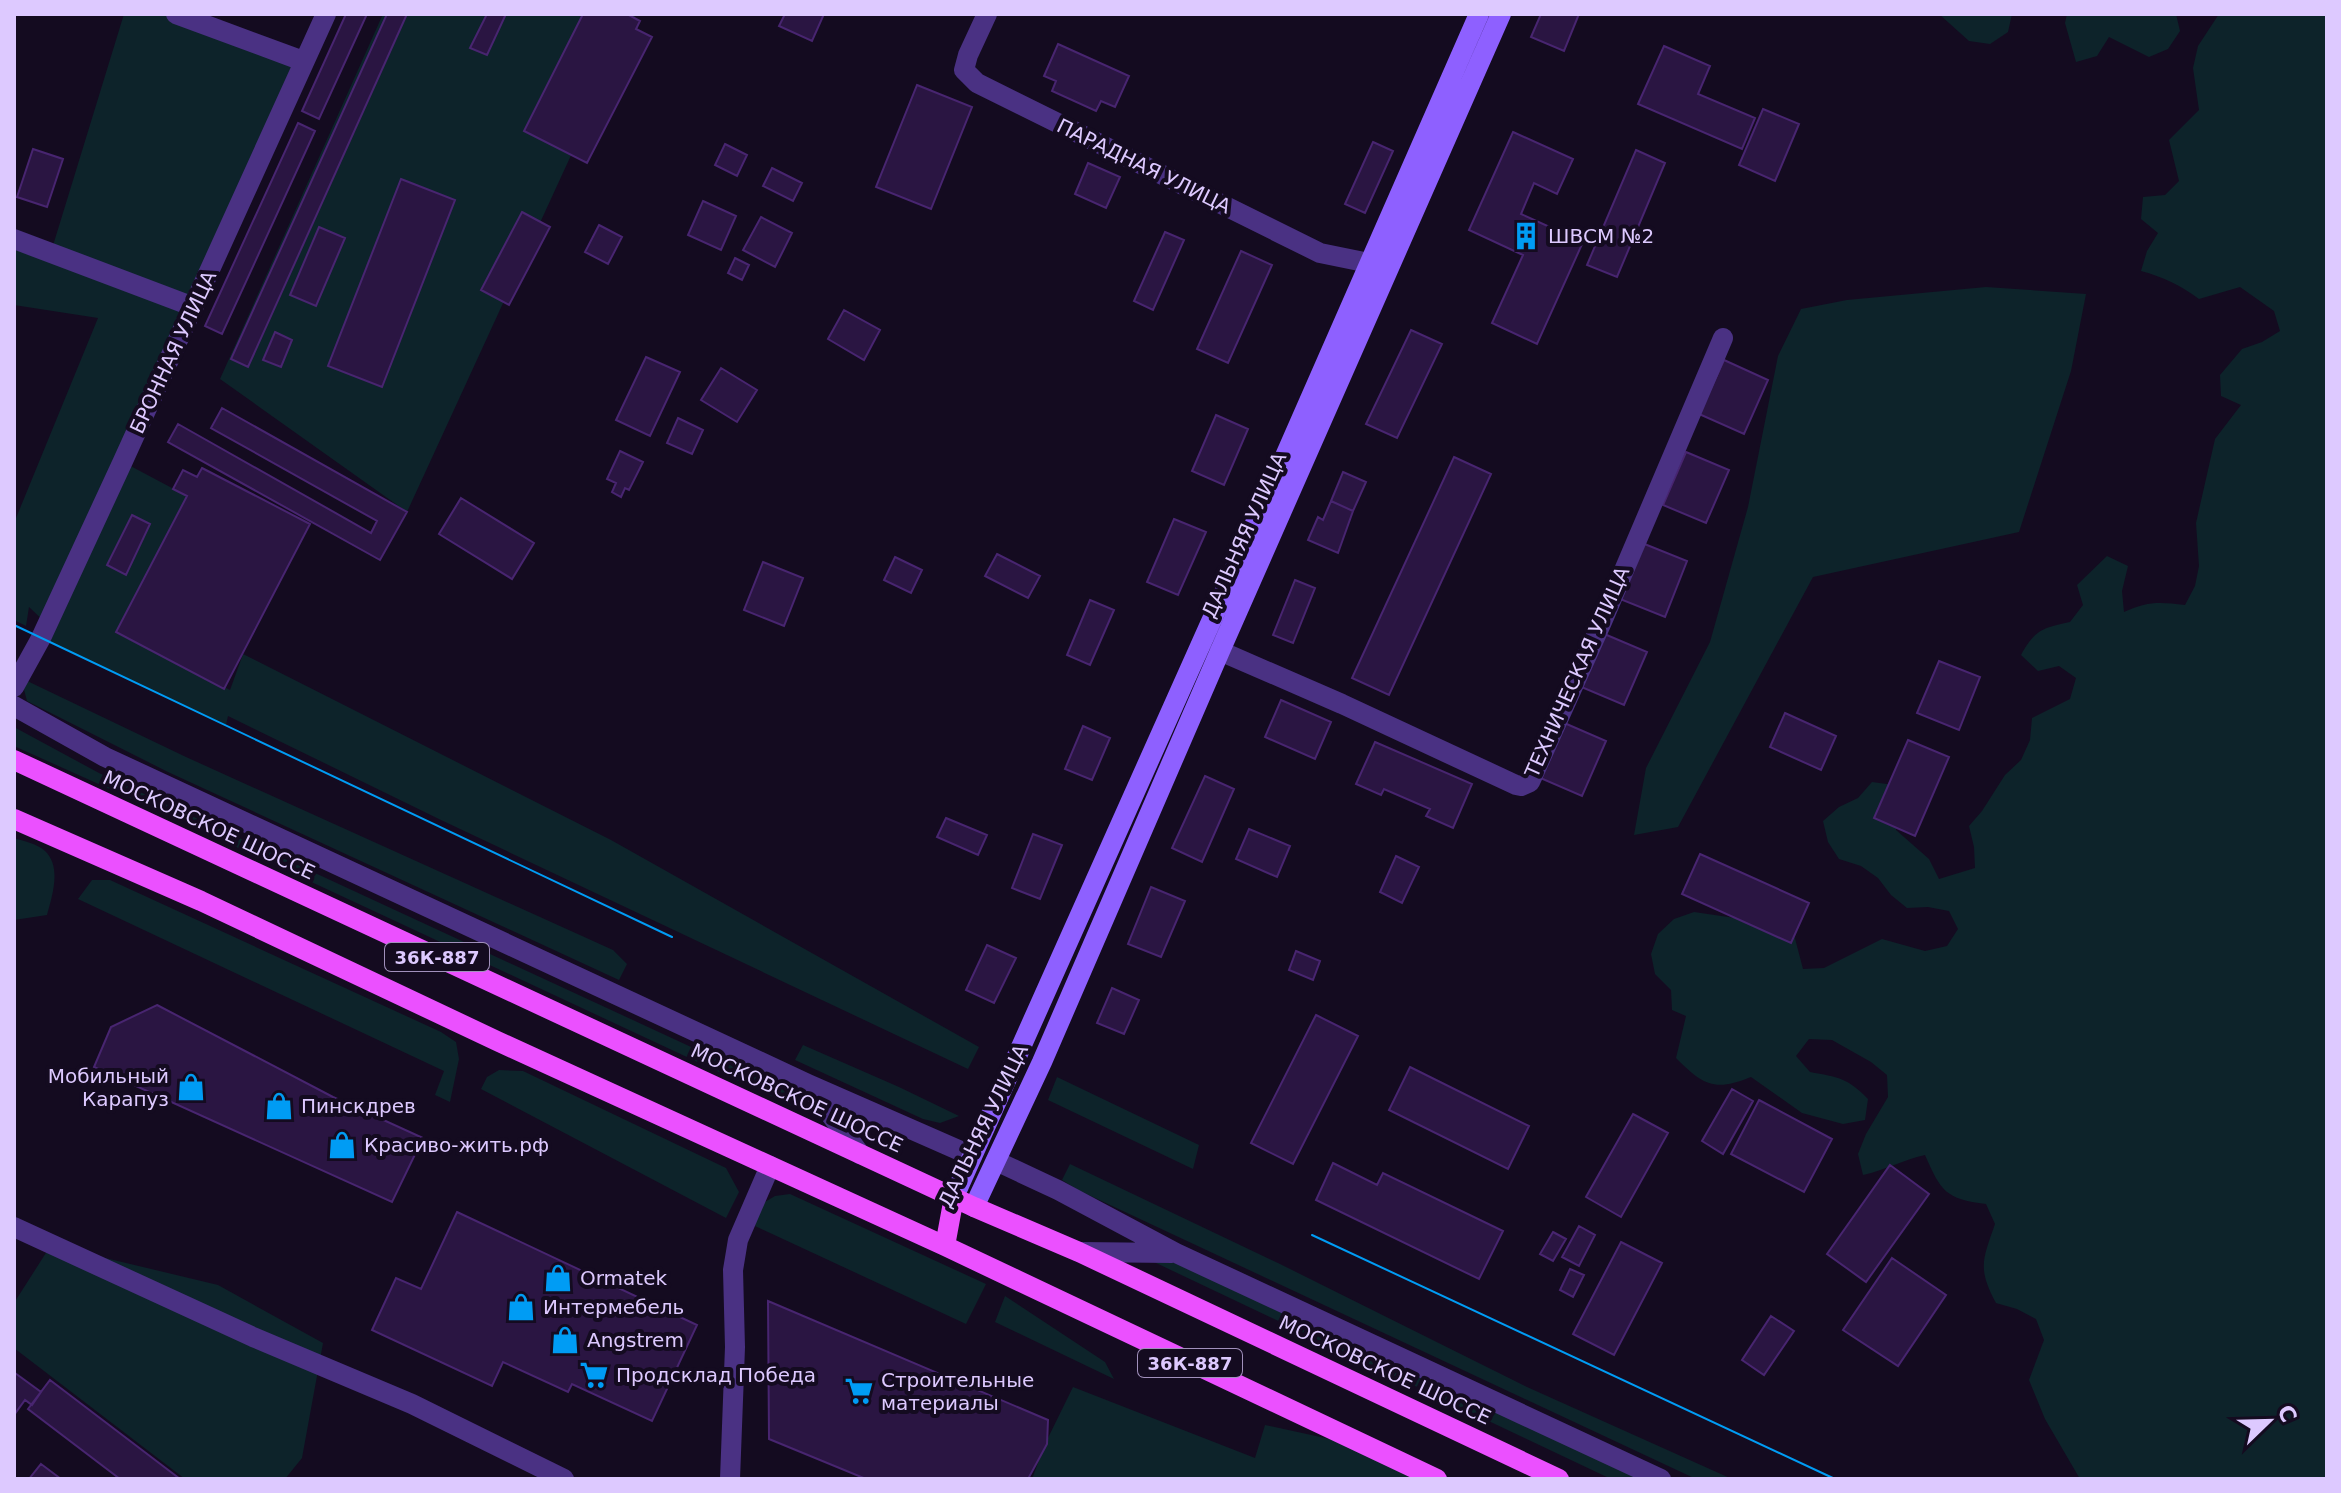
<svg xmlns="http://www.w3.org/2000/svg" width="2341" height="1493" viewBox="0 0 2341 1493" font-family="'DejaVu Sans',sans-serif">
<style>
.green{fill:#0d232a}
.building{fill:#2a1542;stroke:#482570;stroke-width:2}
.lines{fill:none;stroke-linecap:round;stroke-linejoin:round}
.street{stroke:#4a3183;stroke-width:20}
.secondary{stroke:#8e60ff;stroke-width:20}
.primary{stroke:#eb50ff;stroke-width:20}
.tram{stroke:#009cf4;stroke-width:2}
.labels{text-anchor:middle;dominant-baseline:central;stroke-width:8;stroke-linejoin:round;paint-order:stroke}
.shield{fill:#140b20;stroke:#a190bc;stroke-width:2}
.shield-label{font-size:18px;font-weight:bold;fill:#ddc9ff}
.street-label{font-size:20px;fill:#ddc9ff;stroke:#140b20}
.poi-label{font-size:20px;fill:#ddc9ff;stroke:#140b20;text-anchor:start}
</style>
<rect width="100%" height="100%" fill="#140b20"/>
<path class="green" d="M124,14H175L303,61L123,462L187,496L116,633L230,690L243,654L611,840L979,1047L968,1069L441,820L228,716L226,725L41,638L47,624L29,607L26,626L14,620V523L98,318L14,305V238L51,252Z
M383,14H636L407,512L220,379Z
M1939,14H2012L2008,32L1990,44L1969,41Z
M2067,14H2176L2180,31L2168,49L2149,57L2109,37L2097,56L2076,62L2065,23Z
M2219,14H2327V1479H2080L2045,1419L2029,1380L2044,1340L2036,1319L2017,1309L1996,1303C1977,1268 1983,1259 1995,1224L1986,1204C1945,1199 1941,1191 1925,1155C1903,1160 1885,1170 1863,1175L1858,1154L1866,1134L1888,1097L1887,1075L1871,1062L1832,1040L1809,1039L1796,1056L1810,1072C1838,1077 1848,1078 1868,1099L1865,1120L1843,1124L1802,1113L1751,1077C1714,1092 1703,1085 1676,1058L1686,1016L1672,1010L1671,990L1655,974L1651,954L1658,934L1674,919L1694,912L1735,918L1756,912L1792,927L1803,969L1824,968L1882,939L1925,951L1947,946L1958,929L1949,911L1928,907L1907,908L1891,895L1878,878L1861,866L1839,859L1828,842L1823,821L1839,807L1858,798L1872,782L1894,785L1896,830L1929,859L1939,879L1975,868L1974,847L1969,826L1982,811L2005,775L2021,760L2030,740L2032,718L2070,699L2076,678L2059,666L2038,671L2021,655C2035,630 2042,628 2070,622L2083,605L2077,585L2107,556L2128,566L2122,591L2124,612C2148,601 2159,602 2185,605L2195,586L2199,566L2196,523L2215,439L2241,405L2221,396L2220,375L2242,349L2262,342L2280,331L2274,311L2240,287L2199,299C2180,285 2163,277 2141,271L2147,251L2158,233L2141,219L2143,197L2165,195L2179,181L2169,140L2199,110L2193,68L2198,46Z
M1986,287L2086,294L2071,371L2019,532L1813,577L1678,827L1634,835L1646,768L1710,642L1748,507L1778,356L1801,309L1847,300Z
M21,678L186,757L613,950L627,964L619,980L168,772L27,701Z
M14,727L99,773L782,1089L805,1112L172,817L14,746Z
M14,838C23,841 38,844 45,851C62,867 52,896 47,915L14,920Z
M92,880H110L441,1032L456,1042L459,1059L450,1102L435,1095L444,1071L78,899Z
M803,1045L899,1087L959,1116L940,1123L923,1119L795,1060Z
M499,1070L523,1071L726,1168L739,1192L726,1218L481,1089L487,1077Z
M1057,1077L1199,1145L1193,1169L1048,1100Z
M1070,1164L1280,1264L1527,1387L1732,1479H1696L1078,1190L1062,1180Z
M790,1194L986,1284L966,1324L755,1226L760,1205L775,1196Z
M51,1245L218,1285L323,1343L302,1458L285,1479H185L14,1348V1303Z
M1154,1262L1177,1263L1643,1479H1611Z
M1005,1296L1105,1362L1114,1379L995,1322Z
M1073,1387L1255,1458L1265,1425L1371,1448L1437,1479H1032L1045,1444Z"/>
<path class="building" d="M346,14H367L319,119L302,111Z
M387,14H407L248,367L231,359Z
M487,14H506L487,55L470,48Z
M583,14H627L640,21L636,29L652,37L587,163L524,131Z
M785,14H824L812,41L779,26Z
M1541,14H1579L1564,51L1531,37Z
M1058,44L1129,76L1115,107L1101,101L1096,111L1052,91L1056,81L1044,76Z
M1664,46L1710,66L1698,94L1755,118L1742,149L1638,104Z
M917,85L972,107L931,209L876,187Z
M1763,109L1799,124L1775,181L1739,165Z
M298,123L315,131L222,334L205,326Z
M1513,132L1573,159L1557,194L1534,183L1521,214L1583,242L1537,344L1492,323L1523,255L1469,230Z
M1373,142L1393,151L1365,213L1345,204Z
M725,144L747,155L737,176L715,165Z
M33,149L63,159L47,207L17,197Z
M1636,150L1665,163L1617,277L1587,265Z
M1088,163L1120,177L1106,208L1075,194Z
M772,168L802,183L793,201L763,186Z
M401,179L455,200L382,387L328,366Z
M703,201L736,216L721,250L688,235Z
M522,212L550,227L509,305L481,290Z
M761,217L792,233L775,267L743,250Z
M599,225L622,237L608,264L585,252Z
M319,227L345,238L316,306L290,295Z
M1165,232L1184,240L1153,310L1134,301Z
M1241,251L1272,265L1228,363L1197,349Z
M735,258L749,265L742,280L728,273Z
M844,310L880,330L864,360L828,339Z
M1411,330L1442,344L1397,438L1366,424Z
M275,332L292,340L281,367L263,360Z
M646,357L680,372L650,436L616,420Z
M1724,360L1768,380L1744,434L1699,414Z
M721,368L757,390L737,422L701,400Z
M222,408L407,512L380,560L168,442L178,424L371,533L377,521L211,428Z
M1216,415L1248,429L1224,485L1192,471Z
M678,418L703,430L692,454L667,443Z
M620,451L643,462L629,490L625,488L621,497L612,492L616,483L607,479Z
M1686,452L1729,470L1706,523L1663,505Z
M1454,457L1491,474L1389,695L1352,678Z
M202,468L310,524L224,689L116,632L187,496L173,489L183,470L197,477Z
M1343,472L1366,482L1353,511L1331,501Z
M461,498L534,543L512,579L439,534Z
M1331,501L1353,511L1338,553L1308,540L1318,517L1323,520Z
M132,515L150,524L126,575L107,565Z
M1174,519L1206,532L1178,595L1147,582Z
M1642,543L1687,561L1665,617L1620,599Z
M997,554L1040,576L1028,598L985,576Z
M895,557L922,570L911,593L884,580Z
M763,562L803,578L784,626L744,610Z
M1295,580L1315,588L1293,643L1273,635Z
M1090,600L1114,610L1090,665L1067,655Z
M1602,633L1647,652L1624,705L1579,686Z
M1939,661L1980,677L1959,730L1917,713Z
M1281,700L1331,722L1315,759L1265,737Z
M1785,713L1836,736L1821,770L1770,747Z
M1562,722L1606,741L1582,796L1538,777Z
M1083,726L1110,738L1092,780L1065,769Z
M1908,740L1949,757L1915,836L1874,818Z
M1375,742L1472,784L1453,828L1426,816L1430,809L1384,789L1381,795L1356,784Z
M1205,776L1234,789L1202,862L1172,848Z
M946,818L987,835L978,855L937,837Z
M1249,829L1290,846L1277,877L1236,859Z
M1033,834L1062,845L1040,899L1012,888Z
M1700,854L1809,903L1791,943L1682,894Z
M1396,856L1419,867L1402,903L1380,892Z
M1151,887L1185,901L1161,957L1128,944Z
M987,945L1016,958L994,1003L966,990Z
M1296,951L1320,961L1313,980L1289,970Z
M1112,988L1139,1000L1124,1034L1097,1023Z
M157,1005L333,1097L423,1138L392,1202L94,1067L111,1027Z
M1316,1015L1358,1036L1293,1164L1251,1143Z
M1410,1067L1529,1126L1508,1169L1389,1110Z
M1732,1089L1753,1101L1723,1154L1702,1141Z
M1759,1100L1832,1139L1804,1192L1731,1154Z
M1633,1114L1668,1133L1621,1217L1586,1197Z
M1333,1163L1377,1185L1383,1173L1503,1231L1479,1279L1316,1200Z
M1890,1165L1929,1194L1866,1282L1827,1254Z
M457,1212L697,1325L652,1421L572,1384L568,1392L503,1362L492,1386L372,1330L396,1278L421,1289Z
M1579,1226L1595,1235L1579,1266L1562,1257Z
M1553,1232L1566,1239L1553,1261L1540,1254Z
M1621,1242L1662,1263L1614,1355L1573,1334Z
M1892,1258L1946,1295L1898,1366L1843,1330Z
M1570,1269L1584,1275L1573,1297L1560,1290Z
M768,1301L1048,1420L1047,1444L1028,1479H866L769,1439Z
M1771,1316L1794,1331L1764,1375L1742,1360Z
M15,1373L41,1392L32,1405L25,1400L14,1415Z
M50,1380L180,1479H120L28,1409Z
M41,1464L61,1479H29Z"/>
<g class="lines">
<path class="street" d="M176,14L303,61
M987,14L968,55L964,70L977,83L1320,253L1369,263L1384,269
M14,239L194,307
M1220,651L1342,704L1516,785L1521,786L1530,782L1602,622L1723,338
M14,687L41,638L123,461L326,14
M14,706L105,757L808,1084L972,1156
M810,1087L860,1154
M996,1161L1058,1190L1176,1253L1661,1479
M14,1227L253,1337L412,1404L564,1479
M1079,1252L1172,1253
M730,1479L735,1347L733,1270L738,1240L770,1166"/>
<path class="secondary" d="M954,1197L1285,456L1479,14
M974,1207L1042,1062L1220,651L1501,14"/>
<path class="primary" d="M14,760L974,1207L1079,1252L1559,1479
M14,819L201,901L497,1041L945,1246L1437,1479
M945,1246L954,1197"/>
<path class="tram" d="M14,625L672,937
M1312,1235L1835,1479"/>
</g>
<defs>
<symbol id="building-bare" viewBox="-9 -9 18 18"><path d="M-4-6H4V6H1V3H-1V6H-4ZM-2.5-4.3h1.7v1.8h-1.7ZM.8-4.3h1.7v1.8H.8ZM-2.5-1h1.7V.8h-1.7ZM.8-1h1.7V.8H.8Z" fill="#009cf4" stroke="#140b20" stroke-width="2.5" paint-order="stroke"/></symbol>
<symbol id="shop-bare" viewBox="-9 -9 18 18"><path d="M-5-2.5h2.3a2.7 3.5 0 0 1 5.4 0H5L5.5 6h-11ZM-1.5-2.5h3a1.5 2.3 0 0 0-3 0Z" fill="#009cf4" stroke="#140b20" stroke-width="2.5" paint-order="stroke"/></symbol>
<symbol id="supermarket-bare" viewBox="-9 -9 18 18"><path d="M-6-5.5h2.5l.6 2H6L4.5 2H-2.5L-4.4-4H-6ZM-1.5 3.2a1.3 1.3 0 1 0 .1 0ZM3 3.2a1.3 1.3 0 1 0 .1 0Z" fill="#009cf4" stroke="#140b20" stroke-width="2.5" paint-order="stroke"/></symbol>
</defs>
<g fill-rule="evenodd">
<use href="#building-bare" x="1506" y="216" width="40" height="40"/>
<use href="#shop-bare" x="171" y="1067" width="40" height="40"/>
<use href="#shop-bare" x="259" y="1086" width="40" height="40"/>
<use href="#shop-bare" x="322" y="1125" width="40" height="40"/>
<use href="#shop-bare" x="538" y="1258" width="40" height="40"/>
<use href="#shop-bare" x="501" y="1287" width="40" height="40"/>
<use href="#shop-bare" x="545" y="1320" width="40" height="40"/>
<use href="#supermarket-bare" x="574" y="1355" width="40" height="40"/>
<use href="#supermarket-bare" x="839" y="1371" width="40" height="40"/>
</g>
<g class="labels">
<g class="shield">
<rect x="385" y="943" width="104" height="28" rx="6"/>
<rect x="1138" y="1349" width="104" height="28" rx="6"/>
</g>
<g class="shield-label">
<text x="437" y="957">36К-887</text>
<text x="1190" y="1363">36К-887</text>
</g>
<g class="street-label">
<text transform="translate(1144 166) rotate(26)">ПАРАДНАЯ УЛИЦА</text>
<text transform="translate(173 352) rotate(-65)">БРОННАЯ УЛИЦА</text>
<text transform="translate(1244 535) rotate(-66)">ДАЛЬНЯЯ УЛИЦА</text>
<text transform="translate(1577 672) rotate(-66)">ТЕХНИЧЕСКАЯ УЛИЦА</text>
<text transform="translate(209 825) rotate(25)">МОСКОВСКОЕ ШОССЕ</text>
<text transform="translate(797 1098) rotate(25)">МОСКОВСКОЕ ШОССЕ</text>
<text transform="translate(983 1126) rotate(-64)">ДАЛЬНЯЯ УЛИЦА</text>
<text transform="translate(1385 1370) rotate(25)">МОСКОВСКОЕ ШОССЕ</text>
</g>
<g class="poi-label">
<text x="1548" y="236">ШВСМ №2</text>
<text x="169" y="1076" text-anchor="end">Мобильный<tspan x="169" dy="23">Карапуз</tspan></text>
<text x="301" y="1106">Пинскдрев</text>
<text x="364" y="1145">Красиво-жить.рф</text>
<text x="580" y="1278">Ormatek</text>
<text x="543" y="1307">Интермебель</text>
<text x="587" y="1340">Angstrem</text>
<text x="616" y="1375">Продсклад Победа</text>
<text x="881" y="1380">Строительные<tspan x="881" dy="23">материалы</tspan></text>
</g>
</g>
<rect width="2341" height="1493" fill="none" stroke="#ddc9ff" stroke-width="32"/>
<g transform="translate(2269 1421) rotate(67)" stroke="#140b20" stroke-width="6" paint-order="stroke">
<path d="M0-6L14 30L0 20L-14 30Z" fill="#ddc9ff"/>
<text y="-12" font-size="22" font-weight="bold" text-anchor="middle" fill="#ddc9ff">С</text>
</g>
</svg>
